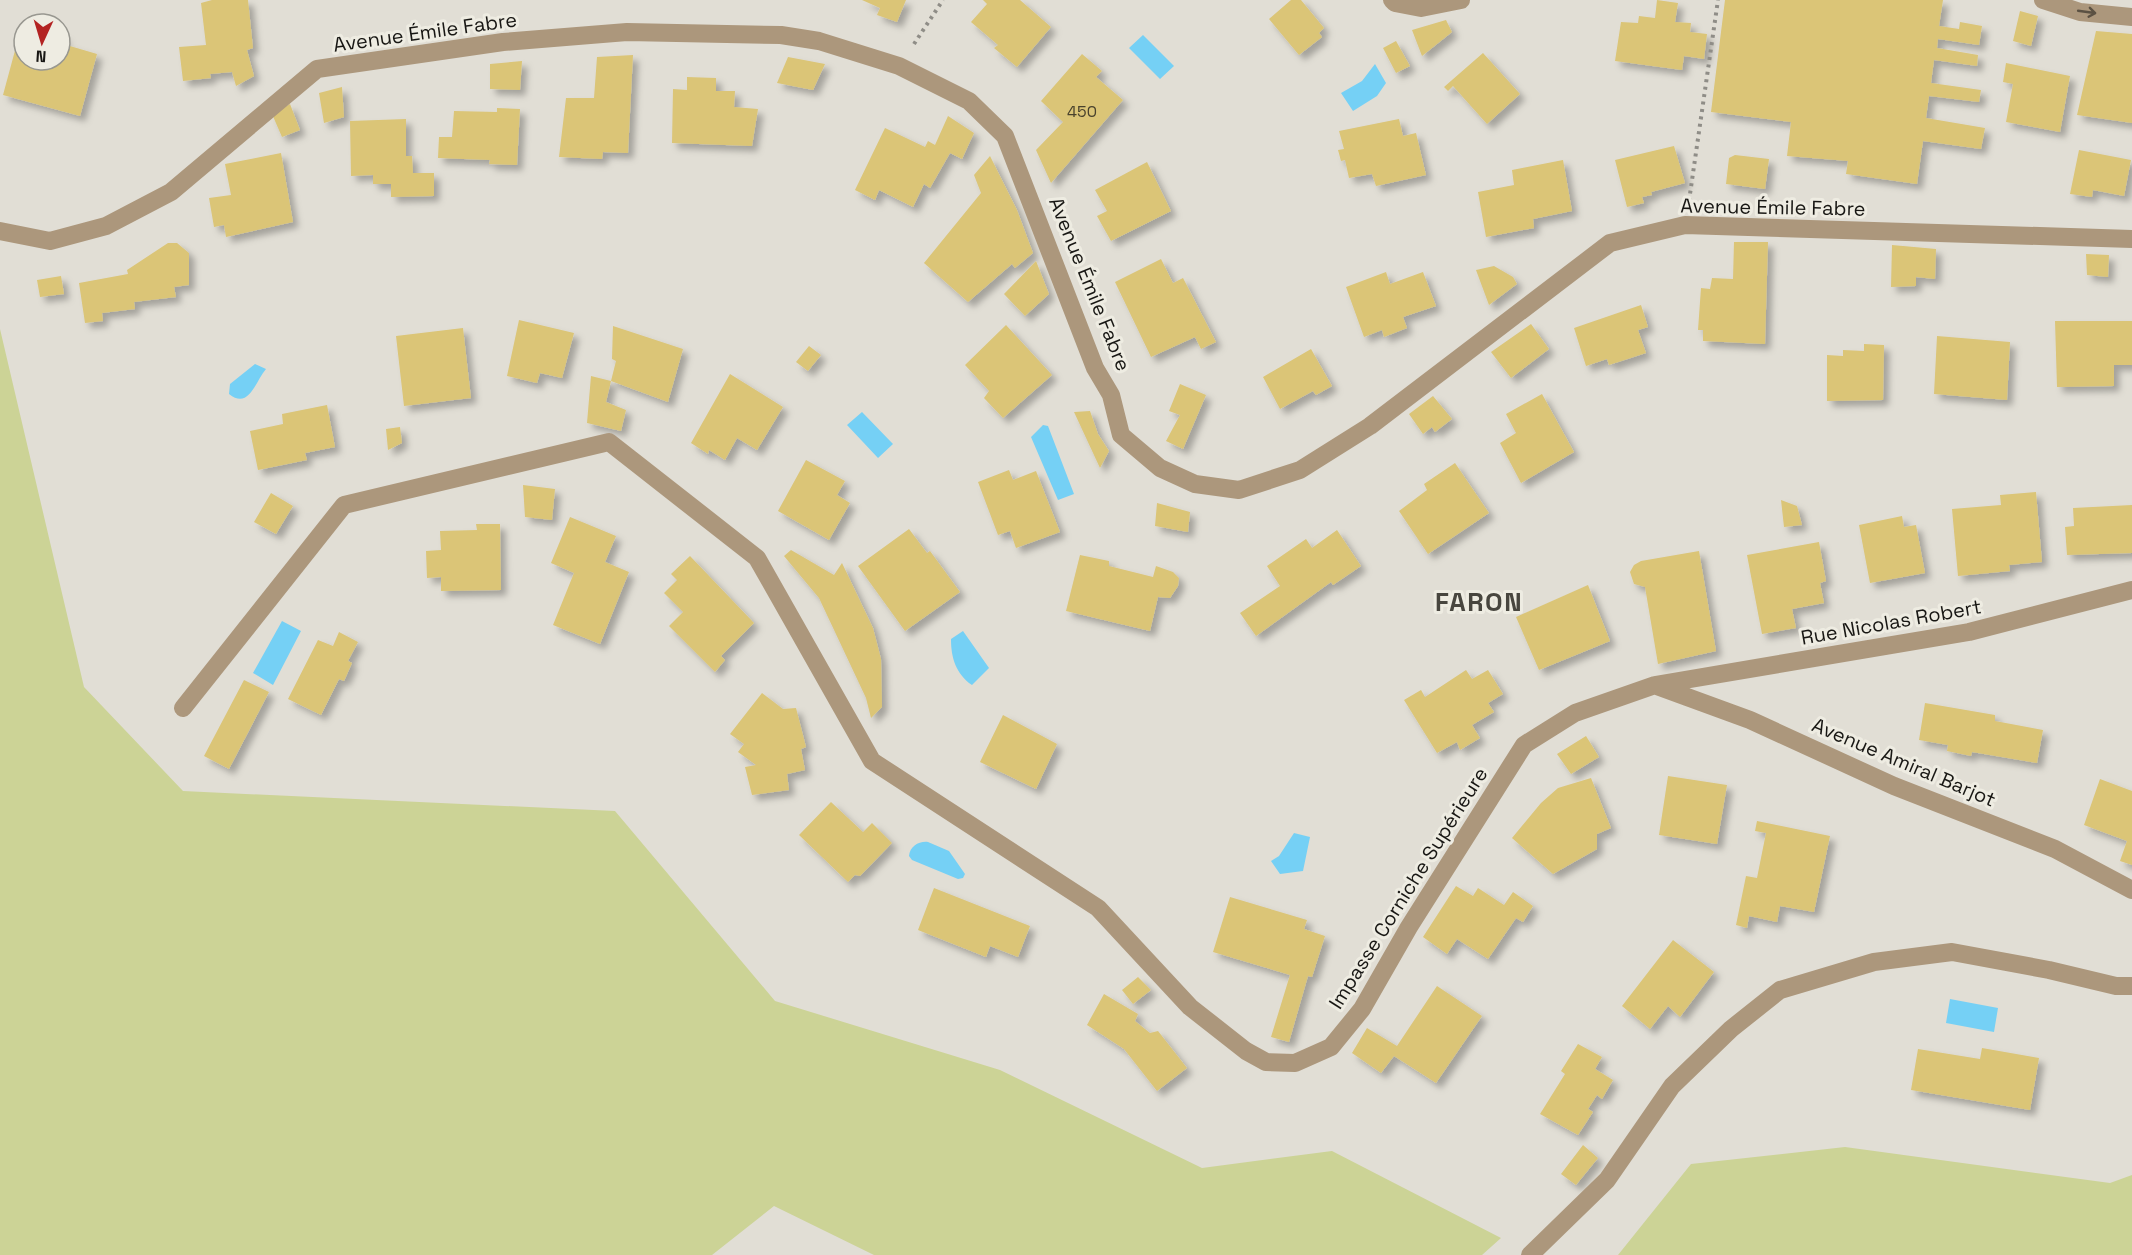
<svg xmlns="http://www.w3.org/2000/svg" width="2132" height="1255" viewBox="0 0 2132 1255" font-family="'Space Grotesk',sans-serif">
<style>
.green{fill:#ccd396}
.water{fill:#75d0f5}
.building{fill:#dbc577;filter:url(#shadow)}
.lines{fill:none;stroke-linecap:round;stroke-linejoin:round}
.path{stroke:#8f8d87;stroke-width:4;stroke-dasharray:3 4.5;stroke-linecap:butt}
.minor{stroke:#ac977c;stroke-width:18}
.oneway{stroke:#5b5143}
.labels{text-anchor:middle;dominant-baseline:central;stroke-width:6;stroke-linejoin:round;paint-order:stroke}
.number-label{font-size:16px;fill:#49422d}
.street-label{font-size:20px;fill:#181714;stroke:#eeece2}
.district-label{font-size:26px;font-weight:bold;letter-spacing:1.5px;fill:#48463f;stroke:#eeece2}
</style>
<defs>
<filter id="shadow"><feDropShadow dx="5.5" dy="5.5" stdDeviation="3" flood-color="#0004"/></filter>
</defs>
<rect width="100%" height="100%" fill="#e1ded5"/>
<path class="green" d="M0,329L84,687L183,791L615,811L775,1001L1000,1070L1202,1168L1332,1151L1501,1238L1482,1255H874L774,1206L712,1255H0Z
M1845,1147L2110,1183L2132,1175V1255H1618L1691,1164Z"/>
<path class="water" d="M1143,35L1174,66L1160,79L1129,48Z
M1375,64L1386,83L1377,96L1353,111L1341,93L1362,81Z
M255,364L266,369C255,382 249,410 229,394L230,384Z
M862,412L893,444L878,458L847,425Z
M1043,425L1048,426L1074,494L1058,500L1031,437Z
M282,621L301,631L273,685L253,673Z
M963,631L989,668L972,685C956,674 951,658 951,639Z
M1294,833L1310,837L1303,871L1280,874L1271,861L1279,856Z
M928,842L949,851L965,874L963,878L958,879L912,860L909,856C910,846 919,841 928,842Z
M1950,999L1998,1008L1994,1032L1946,1023Z"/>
<path class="building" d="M212,0H248L253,48L247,50L254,76L236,86L232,72L210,74L211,78L183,81L179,47L206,45L201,3Z
M862,0H906L897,22L877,15L880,8Z
M983,0H1020L1051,27L1017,67L994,48L998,45L971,22L987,4Z
M1291,0H1301L1324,28L1319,33L1322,37L1299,55L1269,19Z
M1657,0L1678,3L1675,22L1691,23L1690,32L1707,34L1704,59L1684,56L1682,70L1615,61L1621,22L1638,23L1639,16L1655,18Z
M1725,0H1943L1939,26L1959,29L1960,22L1982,26L1979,45L1938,39L1937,48L1978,55L1977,66L1934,60L1931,83L1981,90L1979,102L1929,96L1926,118L1985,128L1981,149L1923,141L1917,184L1846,174L1848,161L1787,156L1791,122L1711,112Z
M2020,11L2038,16L2031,46L2013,41Z
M1446,20L1452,32L1422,56L1412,30Z
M2096,31L2132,34V123L2077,115Z
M20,32L24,33V60H60V35L65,36L63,44L97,54L80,116L3,95Z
M1396,41L1410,66L1396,73L1383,48Z
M1483,53L1520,94L1487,124L1453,86L1448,91L1444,87Z
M1082,54L1102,71L1096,77L1123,100L1051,183L1036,150L1063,122L1041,101Z
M633,55L628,153L603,152L602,159L559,157L566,98H594L597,57Z
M788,57L825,64L813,90L777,83Z
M522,61L520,90L490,89V64Z
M2006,63L2070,76L2060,132L2006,122L2013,84L2003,82Z
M687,77L716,78V91H735L734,107L758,109L752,146L672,143L673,89L687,90Z
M342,87L344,117L324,123L319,93Z
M290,104L300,130L282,137L272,114Z
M497,108L520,109L517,165L489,164L490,160L438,158L439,137H452L454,111L497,112Z
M948,116L974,133L962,159L950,153L930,188L924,184L913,207L879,190L875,200L855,190L885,128L925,147L928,141L935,145Z
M406,119V156H412L413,173H434V196L391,197V184H373V175L351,176L350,121Z
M1399,119L1403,136L1416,133L1426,175L1376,186L1372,174L1349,178L1345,160L1341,161L1338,150L1344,149L1339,131Z
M1674,146L1685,183L1651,192L1652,195L1642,197L1644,203L1627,207L1615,160Z
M2079,150L2131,160L2124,196L2093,190L2092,197L2070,194Z
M281,153L293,222L226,237L224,225L214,227L209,198L231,195L225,164Z
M1735,155L1769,159L1765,189L1726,184L1729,158Z
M990,156L1017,210L1033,253L1015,268L1012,264L968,302L924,263L981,193L974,175Z
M1563,160L1572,211L1533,219L1534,228L1486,237L1478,192L1514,185L1512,170Z
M1147,162L1171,211L1111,241L1097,216L1107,211L1095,190Z
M1734,242H1768L1765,344L1703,341V330H1698L1701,288L1710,289L1712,278L1733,279Z
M168,243H177L189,253V285L174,287L176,297L134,302L135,309L102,313L103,321L85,323L79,283L128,274L127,270Z
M1892,245L1936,249L1935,279L1916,277V286L1891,287Z
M2086,254L2109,255L2108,277L2087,275Z
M1161,259L1173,283L1183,278L1216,342L1201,349L1195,337L1151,357L1115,282Z
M1036,261L1049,294L1025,316L1004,294Z
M1494,266L1513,277L1517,284L1489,305L1476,270Z
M1386,272L1390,284L1423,272L1436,306L1403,317L1407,328L1384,337L1382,330L1364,337L1346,287Z
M61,276L64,294L40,297L37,280Z
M1641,305L1648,327L1638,330L1646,353L1609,365L1607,359L1586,366L1574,328Z
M519,320L574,333L562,378L540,373L537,383L507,376Z
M2055,321H2132V365H2114V386L2057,387Z
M1531,324L1549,349L1511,378L1491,352Z
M1006,325L1052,375L1003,418L984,398L989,391L965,365Z
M613,326L683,349L668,402L611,381L616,361L612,359Z
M463,328L471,398L404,406L396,336Z
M1937,336L2010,342L2007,400L1934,394Z
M1864,344L1884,345L1883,400L1827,401V355L1843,356V350L1864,351Z
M809,346L821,355L808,371L796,362Z
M1311,349L1332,386L1316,395L1313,391L1280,409L1263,377Z
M730,374L783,407L757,450L737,438L725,460L709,450L708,454L691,443Z
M591,376L611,381L606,402L626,410L621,431L587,423Z
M1180,384L1206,395L1183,449L1166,441L1180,415L1169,411Z
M1542,394L1574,452L1521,483L1500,443L1516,433L1506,414Z
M1433,396L1452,419L1435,432L1432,427L1423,434L1409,414Z
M327,405L335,447L305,453L307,460L258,470L250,431L283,424L282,414Z
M1090,411L1098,434L1109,451L1100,468L1074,412Z
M400,427L402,443L388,450L386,429Z
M806,460L845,481L837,495L850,503L829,540L778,511Z
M1455,463L1489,513L1428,554L1399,511L1427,490L1424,484Z
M1009,470L1013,480L1036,471L1060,532L1016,548L1010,531L998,535L978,482Z
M523,485L555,489L552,520L525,517Z
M2036,492L2042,562L2009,565L2010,571L1958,576L1952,509L2001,505L2000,495Z
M271,493L293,506L276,534L254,522Z
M1781,500L1797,506L1802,525L1784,527Z
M1157,503L1190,512L1188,532L1155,526Z
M2132,505V553L2067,555L2065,527L2074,526L2073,508Z
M1902,516L1904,527L1916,525L1925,573L1870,583L1859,525Z
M570,517L616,536L605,562L629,572L600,644L553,625L574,573L551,563Z
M476,524H500L501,590L441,591V577L427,578L426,551L441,550L440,531L477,530Z
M909,529L927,553L930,551L960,592L905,631L858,566Z
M1337,530L1361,566L1333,585L1331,582L1256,636L1240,613L1280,586L1267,566L1306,539L1312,548Z
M1819,542L1826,581L1820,583L1824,603L1792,609L1796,628L1762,634L1747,555Z
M791,550L834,575L842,563L873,628L881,659L882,707L871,718L866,698L819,598L784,556Z
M1699,551L1716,651L1658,664L1645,587L1634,584L1630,572L1634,565L1641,561Z
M1080,555L1109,561V566L1153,577L1156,566L1173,572L1179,578L1178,586L1170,598L1158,597L1150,631L1066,611Z
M690,556L754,623L721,656L725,660L715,672L669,626L683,612L664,593L677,580L671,574Z
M1588,585L1610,641L1539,670L1516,617Z
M339,632L358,642L348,661L352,663L344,681L339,679L321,715L288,699L318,640L333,646Z
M1466,670L1472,679L1488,670L1503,694L1488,703L1494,712L1472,725L1480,738L1460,750L1457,742L1437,753L1404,700L1421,690L1425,697Z
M244,680L269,692L229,769L204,756Z
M762,693L783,709L796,708L806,747L801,749L805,770L787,774L789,790L752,795L745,767L756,765L738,752L744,744L730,734Z
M1925,703L1995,715V721L2043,730L2037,763L1972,752L1971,756L1947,751L1948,745L1919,740Z
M1003,715L1057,744L1036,789L980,762Z
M1586,736L1599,757L1571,774L1557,754Z
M1668,776L1727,785L1717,844L1659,835Z
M1591,778L1611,828L1597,834V849L1553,874L1512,838L1541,803L1558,788Z
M2100,779L2132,791V865L2120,861L2127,841L2084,825Z
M831,802L863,832L872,823L892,843L860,876L855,875L848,882L799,835Z
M1757,821L1830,836L1814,912L1780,906L1777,922L1749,916L1747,928L1736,925L1746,876L1757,878L1766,833L1755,831Z
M1456,886L1473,896L1478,888L1504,905L1513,892L1533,906L1523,922L1516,918L1488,959L1457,939L1447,954L1423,937Z
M934,888L1030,926L1018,957L990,946L986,957L918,930Z
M1230,897L1307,920L1304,929L1325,936L1312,977L1308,976L1289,1042L1271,1037L1290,975L1213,952Z
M1673,940L1714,972L1680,1017L1668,1006L1650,1029L1622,1006Z
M1138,977L1151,990L1133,1004L1122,990Z
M1437,986L1482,1016L1436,1083L1394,1056L1381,1073L1352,1053L1367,1028L1397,1046Z
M1104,994L1138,1014L1135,1021L1150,1033L1158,1031L1187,1068L1157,1091L1124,1049L1087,1025Z
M1578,1044L1602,1057L1595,1069L1613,1080L1602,1099L1597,1095L1588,1109L1593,1112L1578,1135L1540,1114L1565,1074L1561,1071Z
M1982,1048L2039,1058L2030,1110L1911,1090L1918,1049L1980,1059Z
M1583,1145L1598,1158L1576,1185L1561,1174Z"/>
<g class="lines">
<path class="path" d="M914,44L943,0
M1689,201L1718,0"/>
<path class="minor" d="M1392,0L1395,3L1421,8L1461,0
M2043,0L2080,12L2132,17
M0,231L50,241L106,226L171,192L317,69L503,42L627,32L781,35L819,41L899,66L969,101L1005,136L1095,368L1111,395L1121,435L1160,468L1195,484L1239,490L1300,470L1370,426L1610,243L1685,225L2132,239
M1657,686L1750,720L1894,786L2055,849L2132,890
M183,708L344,505L609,442L757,558L872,761L1098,908L1190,1007L1246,1051L1266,1062L1295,1063L1331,1047L1362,1009L1409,927L1524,745L1575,713L1655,685L1969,632L2132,590
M1530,1255L1607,1180L1672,1086L1731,1029L1780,990L1874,962L1952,952L2049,970L2116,986H2132"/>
</g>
<defs><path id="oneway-shaft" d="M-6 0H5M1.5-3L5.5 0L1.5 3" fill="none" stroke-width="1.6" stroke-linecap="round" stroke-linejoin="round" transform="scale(1.5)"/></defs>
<use class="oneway" href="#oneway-shaft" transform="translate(2087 12) rotate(8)"/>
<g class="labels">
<g class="number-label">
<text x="1082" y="111">450</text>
</g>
<g class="street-label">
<text transform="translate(425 32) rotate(-8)">Avenue Émile Fabre</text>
<text transform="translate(1773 207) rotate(1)">Avenue Émile Fabre</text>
<text transform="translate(1090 284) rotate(68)">Avenue Émile Fabre</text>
<text transform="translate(1891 622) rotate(-10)">Rue Nicolas Robert</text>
<text transform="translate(1904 762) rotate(23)">Avenue Amiral Barjot</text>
<text transform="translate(1408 888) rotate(-58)">Impasse Corniche Supérieure</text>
</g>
<g class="district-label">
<text x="1479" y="602">FARON</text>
</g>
</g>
<g transform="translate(42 42) rotate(184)"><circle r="28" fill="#eeece2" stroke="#989790" stroke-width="1.5"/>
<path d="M0-4.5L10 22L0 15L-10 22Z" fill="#b32322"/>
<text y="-9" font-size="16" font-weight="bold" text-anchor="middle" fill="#181714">N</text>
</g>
</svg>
